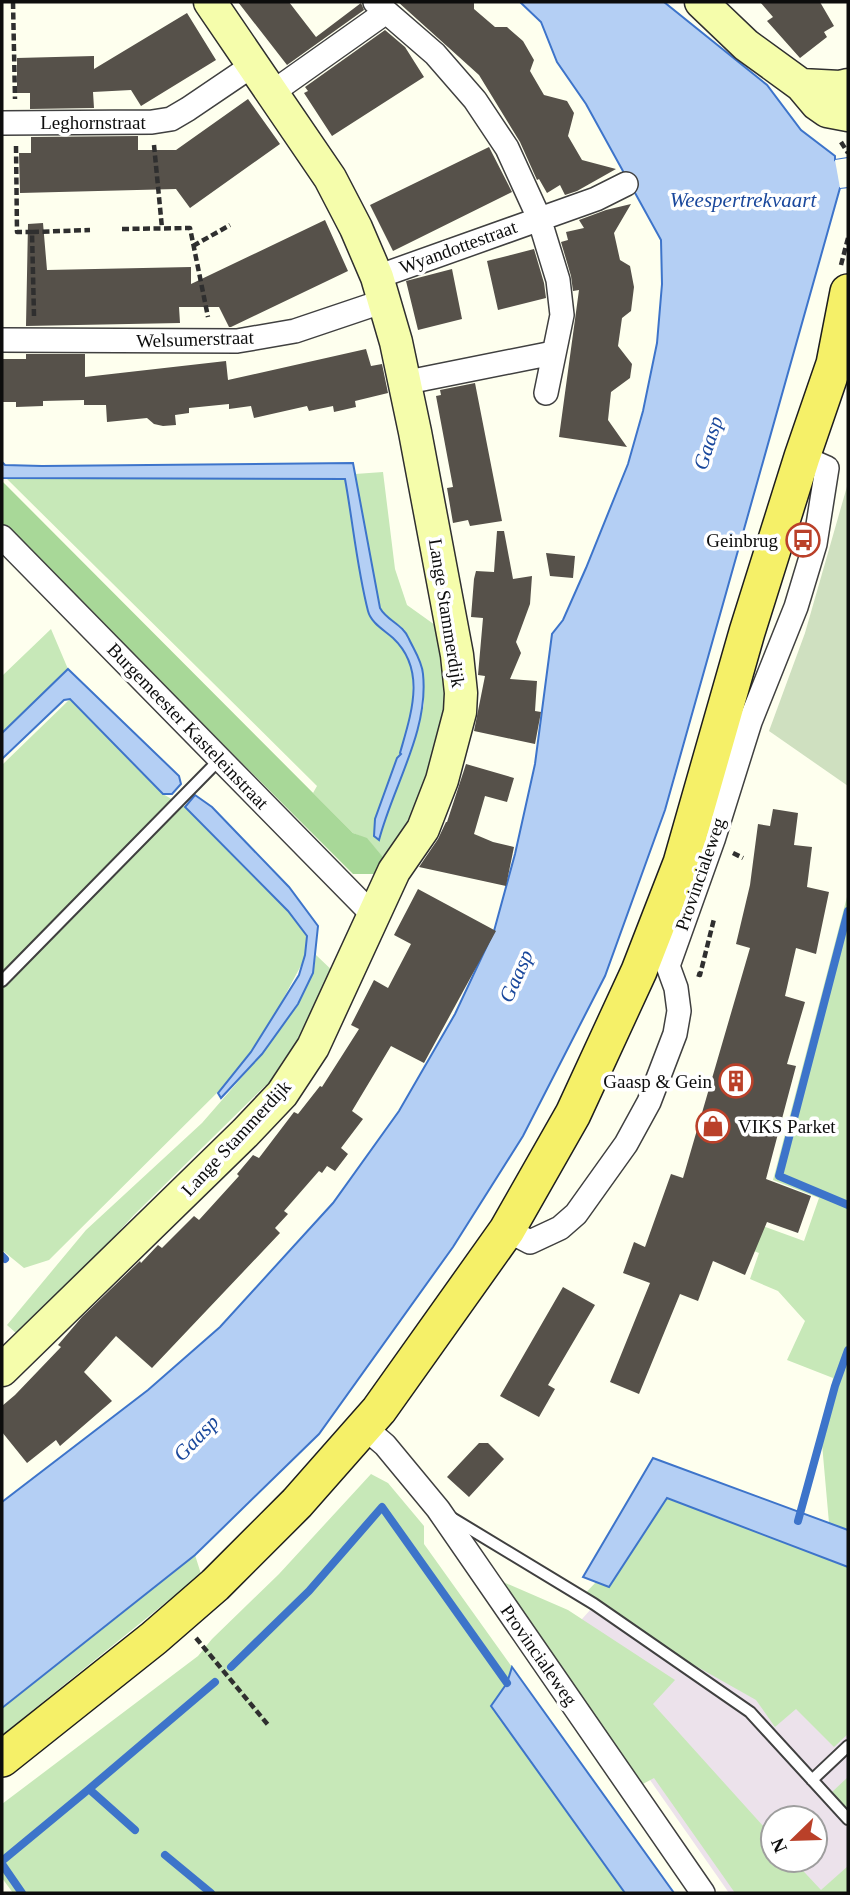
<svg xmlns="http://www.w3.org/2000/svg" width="850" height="1895" viewBox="0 0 850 1895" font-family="Georgia,serif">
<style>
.industrial{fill:#ece2eb;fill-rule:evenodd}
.green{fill:#c7e8b8}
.forest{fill:#a8d898}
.cemetery{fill:#cfe0c0}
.water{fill:#b4cff4;stroke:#3d74ca;stroke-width:2}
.pier{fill:#feffee}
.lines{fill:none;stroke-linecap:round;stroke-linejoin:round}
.stream{stroke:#3d74ca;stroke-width:8}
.building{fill:#56514a}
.lane-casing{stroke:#404040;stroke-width:14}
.street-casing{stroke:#404040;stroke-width:26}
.secondary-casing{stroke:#2f2f2f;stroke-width:35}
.primary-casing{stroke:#1e1e1e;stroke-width:38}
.path{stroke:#2f2f2f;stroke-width:4.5;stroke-dasharray:7 3.5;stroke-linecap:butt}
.lane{stroke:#fff;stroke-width:10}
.street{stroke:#fff;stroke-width:23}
.secondary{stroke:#f5fdab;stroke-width:32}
.primary{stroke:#f5f068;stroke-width:35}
.labels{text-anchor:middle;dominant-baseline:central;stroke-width:7;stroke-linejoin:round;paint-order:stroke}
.street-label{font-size:19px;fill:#0d0d0d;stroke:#fff}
.poi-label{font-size:19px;fill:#0d0d0d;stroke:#fff;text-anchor:end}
.water-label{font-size:21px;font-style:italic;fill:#1a489c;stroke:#fff}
</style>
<rect width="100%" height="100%" fill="#feffee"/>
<path class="industrial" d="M683,1478L848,1547V1893H729L557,1647L616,1581ZM773,1818H815V1860H773Z"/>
<path class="green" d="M383,472L395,569L407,605L435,625L446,692L445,730L403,842L388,863L367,839L353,833L313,793L317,786L5,477L345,479L369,614L405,651L412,669L413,703L401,754L397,758L375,819L378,839L410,752L424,705L423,672L419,659L404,629L383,614L380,608L355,474Z
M51,629L68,669L2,733V676Z
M70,699L163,794L185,807L288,911L307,936L314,941L273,1018L242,1068L49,1260L24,1268L2,1250V765Z
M848,893V1530L829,1523L822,1444L833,1378L787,1360L805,1321L778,1291L750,1279L759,1253L712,1235L718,1210L804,1241L819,1198L773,1180Z
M316,955L337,975L319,1008L274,1075L275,1087L265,1086L134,1215L32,1326L26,1342L7,1325L86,1230L202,1123L262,1054L298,1004L313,973Z
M371,1474L388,1483L424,1526V1544L512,1667L507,1683L491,1706L625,1893H13L2,1878V1804L198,1656L212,1639L279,1574Z
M667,1498L848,1567V1734L834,1747L796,1709L775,1727L756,1700L579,1600L596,1582L609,1587Z
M195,1555L201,1574L2,1735V1708Z
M494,1578L568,1610L675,1680L653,1704L773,1837V1860H793L821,1890L848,1866V1893H735L654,1778L641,1785Z
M848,1777V1811L832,1792Z"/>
<path class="forest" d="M2,481L353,833L367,838L388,863L376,874H353L2,523Z"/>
<path class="cemetery" d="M848,483V786L769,731L805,633Z"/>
<path class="water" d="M520,2H664L767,85L801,130L835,156V160L848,158V187L840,188L665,810L605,976L523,1136L453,1247L319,1434L195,1555L2,1708V1502L148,1390L220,1327L333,1203L399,1111L455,1014L494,931L515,854L535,764L552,634L563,620L586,568L628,464L643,411L657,343L662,284L661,240L586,104L557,62L541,22Z
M2,462L5,465L42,466L353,463L380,608C387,621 403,624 409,639C414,650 422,661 423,674C429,731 393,786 379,840L374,836L375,819L397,758L401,754L400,753C411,714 427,670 393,638C384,630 371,623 368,611C357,568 353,523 345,479L2,478Z
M68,669L179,776L181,784L172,794H163L70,699L64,700L2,759V733Z
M195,795L212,807L289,887L318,926L313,973L298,1004L262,1054L221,1098L218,1093L251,1052L299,975L305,955L307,936L288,911L185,807Z
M653,1458L848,1530V1567L667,1498L609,1587L583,1577Z
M512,1667L674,1893H625L491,1706L507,1683Z"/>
<path class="pier" d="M848,158V187L840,188L835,160Z"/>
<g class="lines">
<path class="stream" d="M848,911L779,1176L848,1205
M2,1256L5,1259
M798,1521L835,1386L848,1350
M231,1667L309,1591L382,1507L507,1683
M89,1789L215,1682
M165,1855L211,1893
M2,1861L89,1789L135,1830
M2,1864L22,1893"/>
</g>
<path class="building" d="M238,2H289L316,37L361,3L364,10L287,65Z
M398,2H474V9L495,27H507L523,41L534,60L530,71L544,95L567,101L574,113L568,136L582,160L616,169L577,191L565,195L560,185L547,193L539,179L537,180L520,142L479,75Z
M760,2H820L834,26L824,32L827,37L800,58L767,21L773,17Z
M187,13L216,60L141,106L131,90L93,92L94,108L30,109V93H17V58L94,56V69Z
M385,30L405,47L424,77L332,136L304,93L308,91L305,87Z
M248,99L280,144L190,208L176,189L20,193L19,153H31V137L138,136V150H176Z
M489,147L512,192L393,251L370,205Z
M631,204L614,233L620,260L630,266L634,287L631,311L622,318L618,346L632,364L630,378L611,392L608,420L627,447L559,437L579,290L573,291L571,276L561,242L568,240L566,232L584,228L579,220L606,210Z
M325,220L348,271L231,327H229L219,307H179L180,323L26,326L28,224L43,223L47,270L191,267V284Z
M534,249L544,283L546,298L498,310L487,261Z
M452,269L462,319L418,330L406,281Z
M366,349L371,366L382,364L388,393L355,401L356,407L334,412L333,406L309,411L307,406L254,418L251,406L229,409V404L189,408V413L175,415L176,425L163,426L154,424L147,418L107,422L106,405H84V400L43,401V406L16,407V402H2V359H26V354H85V377L226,361L228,380Z
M475,383L502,521L470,526L468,520L453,523L447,488L453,487L436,396L441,395L440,390Z
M497,531H504L513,579L532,576L530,604L516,642L521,653L510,679L537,681L535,711L541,712L535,744L474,731L485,676L478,675L483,618L471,617L474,579L476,571L494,572Z
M546,553L575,556L573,578L550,576Z
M466,764L514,778L507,802L485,796L474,834L493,842L514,847L506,886L419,867L438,839L446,822H447Z
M773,809L798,813L794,845L812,847L807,887L829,892L816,954L796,948L785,996L805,1002L787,1064L796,1066L766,1179L811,1196L798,1233L767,1222L745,1275L713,1261L698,1301L680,1294L639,1394L610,1382L650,1283L623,1273L634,1242L645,1247L671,1174L683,1178L750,948L736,944L750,885L758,824L770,826Z
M418,889L496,931L424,1063L391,1046L352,1111L363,1119L341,1148L348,1154L335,1171L327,1166L322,1173L319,1171L284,1211L288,1214L275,1228L280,1233L152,1368L116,1336L84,1372L112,1401L60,1446L56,1440L27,1463L2,1432V1406L15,1395L61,1347L58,1345L82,1317L140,1261L141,1263L158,1245L162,1248L194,1216L199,1220L239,1176L237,1174L253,1155L259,1158L294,1112L298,1114L320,1086L322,1087L359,1029L351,1025L374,980L388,988L411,944L394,935Z
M563,1287L595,1305L548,1385L555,1389L539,1417L500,1396Z
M479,1443H488L504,1459L469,1497L447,1477Z"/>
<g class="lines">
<defs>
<path id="lane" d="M2,981L219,760
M452,1518L594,1604L750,1712L848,1819
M812,1780L848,1746"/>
<path id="street" d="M375,2L435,54L475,100L507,148L539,218L558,280L562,315L546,393
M273,92L386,12
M2,123L152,122L171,119L188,109L253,65
M377,277L596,199L626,184
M2,340L237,341L295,331L384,301
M403,383L553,353
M2,537L374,916
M507,1230L530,1242L560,1228L576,1214L626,1144L649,1102L675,1034L679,1011L676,988L668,966L713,840L750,722L796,607L815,544L827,468L802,457
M364,1427L385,1445L438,1509L703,1893"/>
<path id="secondary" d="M701,2L746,45L801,85L817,104L827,111L848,115
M801,85L840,87L848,85
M2,1370L245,1133L282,1094L313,1047L394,871L423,829L442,780L460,712L461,693L457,655L415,432L396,342L377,277L356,228L330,178L210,2"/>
<path id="primary" d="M2,1759L154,1638L215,1585L297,1503L379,1410L507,1230L573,1114L639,971L681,863L747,632L802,457L834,364L848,292"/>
</defs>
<use href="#lane" class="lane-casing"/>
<use href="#street" class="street-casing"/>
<use href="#secondary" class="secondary-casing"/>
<use href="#primary" class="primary-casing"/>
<path class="path" d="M13,2L15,99
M841,142L848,153
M154,145L162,228
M16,146L17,232H32
M122,229L190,228L208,317
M193,246L230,225
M841,265L848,238
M34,316L32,232L90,230
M733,853L743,858
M697,974L700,975L714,919
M196,1638L269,1726"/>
<use href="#lane" class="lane"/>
<use href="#street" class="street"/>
<use href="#secondary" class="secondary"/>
<use href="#primary" class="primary"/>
</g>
<defs>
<symbol id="bus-ring" viewBox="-11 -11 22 22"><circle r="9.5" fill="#fff" stroke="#ba4029" stroke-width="1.5"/><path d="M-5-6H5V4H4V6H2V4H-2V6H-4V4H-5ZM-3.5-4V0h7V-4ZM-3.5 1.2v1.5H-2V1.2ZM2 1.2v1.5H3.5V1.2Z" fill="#ba4029"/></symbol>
<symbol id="building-ring" viewBox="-11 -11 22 22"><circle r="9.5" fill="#fff" stroke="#ba4029" stroke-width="1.5"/><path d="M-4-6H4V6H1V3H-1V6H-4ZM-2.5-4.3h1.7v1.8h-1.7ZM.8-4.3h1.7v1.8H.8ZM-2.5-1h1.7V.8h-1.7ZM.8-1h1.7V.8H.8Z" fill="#ba4029"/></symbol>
<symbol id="shop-ring" viewBox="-11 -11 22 22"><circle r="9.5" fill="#fff" stroke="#ba4029" stroke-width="1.5"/><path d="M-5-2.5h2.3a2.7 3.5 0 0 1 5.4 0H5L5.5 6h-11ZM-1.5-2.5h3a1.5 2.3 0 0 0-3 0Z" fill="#ba4029"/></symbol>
</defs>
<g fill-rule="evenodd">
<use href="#bus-ring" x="784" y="521" width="38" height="38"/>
<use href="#building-ring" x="717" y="1062" width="38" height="38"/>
<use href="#shop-ring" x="694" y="1107" width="38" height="38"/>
</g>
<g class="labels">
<g class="street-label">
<text x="93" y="122">Leghornstraat</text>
<text transform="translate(458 247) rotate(-20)">Wyandottestraat</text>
<text transform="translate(195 339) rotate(-2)">Welsumerstraat</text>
<text transform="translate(447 613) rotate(81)">Lange Stammerdijk</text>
<text transform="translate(188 726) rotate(46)">Burgemeester Kasteleinstraat</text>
<text transform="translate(700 874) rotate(-71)">Provincialeweg</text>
<text transform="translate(236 1138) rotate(-47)">Lange Stammerdijk</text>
<text transform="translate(539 1655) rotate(55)">Provincialeweg</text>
</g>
<g class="poi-label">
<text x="778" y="540">Geinbrug</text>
<text x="712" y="1081">Gaasp &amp; Gein</text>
<text x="738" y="1126" text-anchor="start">VIKS Parket</text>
</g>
<g class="water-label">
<text x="743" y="200">Weespertrekvaart</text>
<text transform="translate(708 443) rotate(-72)">Gaasp</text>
<text transform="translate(516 976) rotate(-66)">Gaasp</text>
<text transform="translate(196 1438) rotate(-46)">Gaasp</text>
</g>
</g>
<rect width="850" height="1895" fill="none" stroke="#0d0d0d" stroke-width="7"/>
<g transform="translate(794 1839) rotate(247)"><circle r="33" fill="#ffffff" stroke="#9e9e9e" stroke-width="2"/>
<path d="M0-5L12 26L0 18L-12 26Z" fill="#ba4029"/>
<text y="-10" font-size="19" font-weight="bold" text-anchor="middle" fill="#0d0d0d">N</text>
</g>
</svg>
